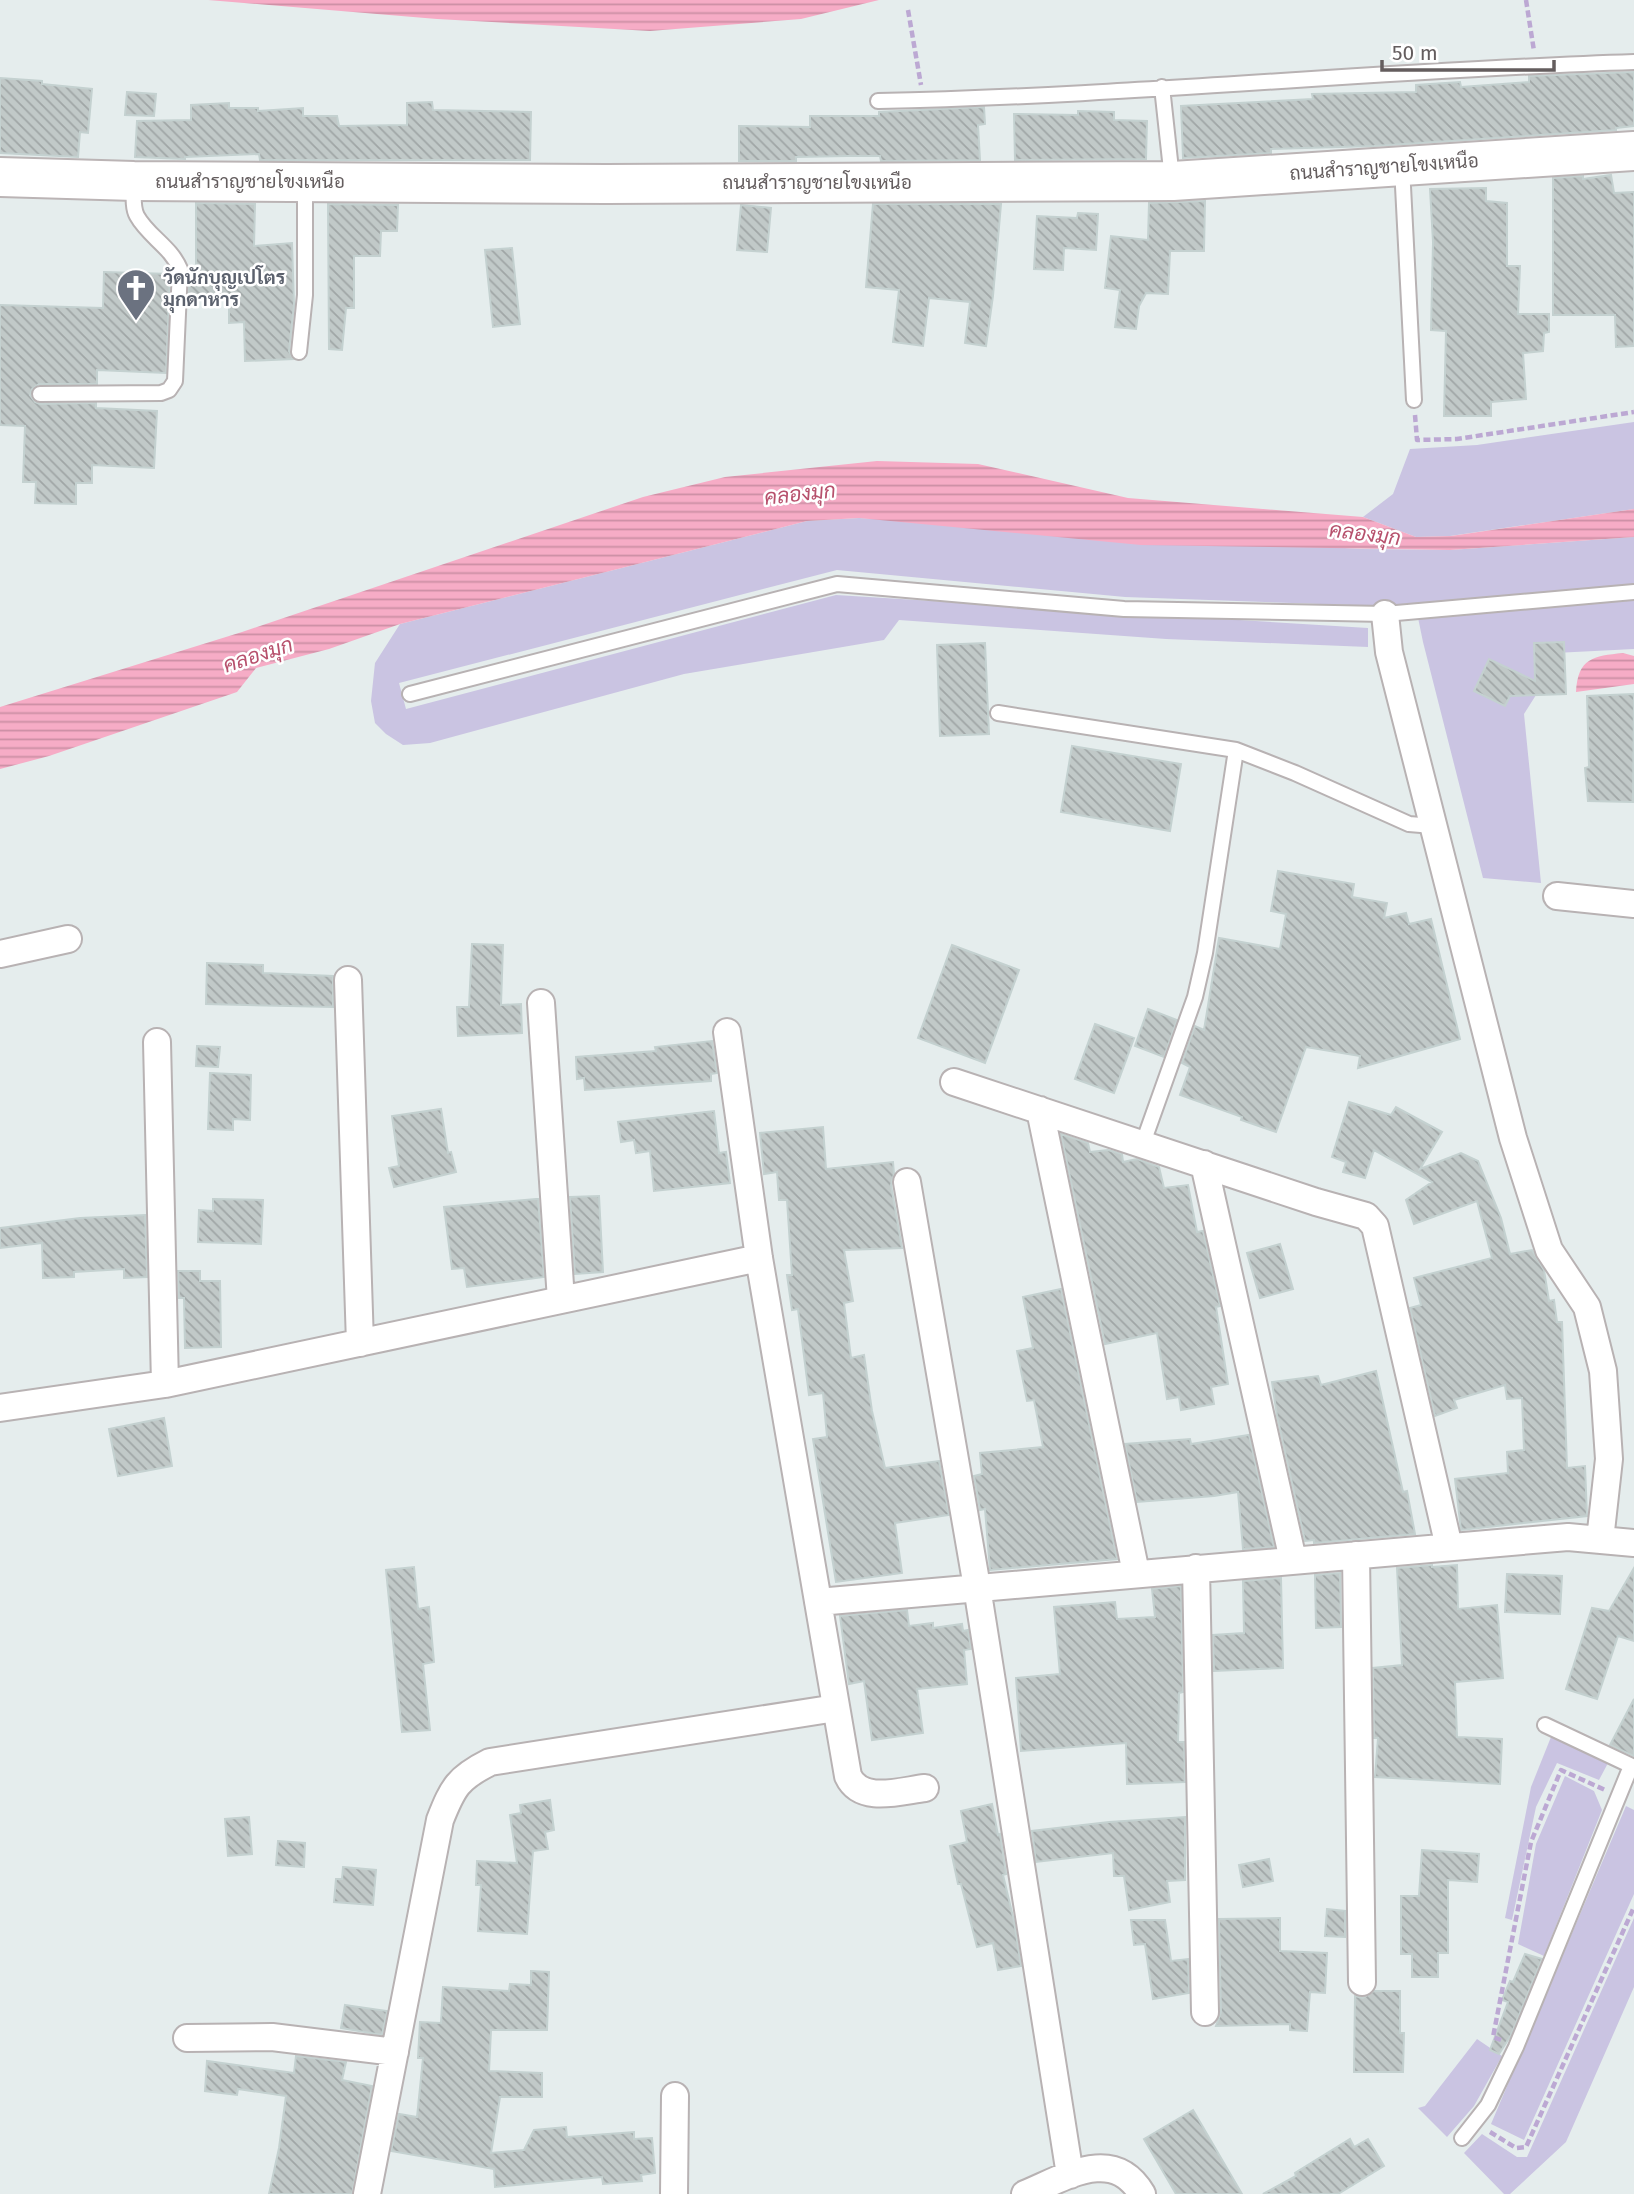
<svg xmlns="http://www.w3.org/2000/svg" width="1634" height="2194" viewBox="0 0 1634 2194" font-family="'Fira Sans',Sarabun,sans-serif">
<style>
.green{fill:#cac4e2}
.water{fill:url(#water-rules)}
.building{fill:url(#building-back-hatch);stroke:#c4d1d0;stroke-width:2}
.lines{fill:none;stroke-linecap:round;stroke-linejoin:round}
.lane-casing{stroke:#b8b2b3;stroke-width:18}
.street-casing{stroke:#b8b2b3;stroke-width:30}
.secondary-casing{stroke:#bbb4b5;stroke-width:42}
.path{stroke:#bca8d3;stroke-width:4.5;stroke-dasharray:7 3.5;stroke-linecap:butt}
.lane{stroke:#fff;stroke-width:14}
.street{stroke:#fff;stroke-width:26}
.secondary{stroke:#fff;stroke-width:38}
.labels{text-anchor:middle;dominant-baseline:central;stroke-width:5;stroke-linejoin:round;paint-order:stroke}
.street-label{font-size:19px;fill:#645d5e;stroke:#fff}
.worship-label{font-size:19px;font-weight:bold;fill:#5b616d;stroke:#fff;text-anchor:start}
.water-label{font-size:21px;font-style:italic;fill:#b7516d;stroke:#fff}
</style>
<defs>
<pattern id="water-rules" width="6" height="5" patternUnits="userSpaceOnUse" patternTransform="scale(1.75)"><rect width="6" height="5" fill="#f6acc6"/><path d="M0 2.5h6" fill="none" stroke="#cb8fa4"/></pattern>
<pattern id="building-back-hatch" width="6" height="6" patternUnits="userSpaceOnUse" patternTransform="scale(1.75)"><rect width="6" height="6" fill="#c1c9c8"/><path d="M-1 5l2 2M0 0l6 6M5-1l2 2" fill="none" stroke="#a0a6a6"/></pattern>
</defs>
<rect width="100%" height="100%" fill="#e5eded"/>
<path class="green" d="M1634,422V509L1450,536L1416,537L1363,517L1393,494L1410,449L1477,445Z
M859,518L1361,549L1450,550L1634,537V649L1535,654L1536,695L1524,714L1541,883L1483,878L1423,642L1415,603L1379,606L1125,597L837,570L399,683L406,709L836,595L1368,628V647L1166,639L899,620L884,640L684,674L430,743L403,745L386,734L375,723L371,701L375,663L400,624L807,521Z
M1551,1737L1608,1763L1599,1780L1557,1763L1536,1807L1512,1920L1505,1918L1531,1787Z
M1565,1776L1594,1791L1602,1810L1544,1956L1518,1944L1536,1844Z
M1626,1806L1634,1810V1894L1524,2140L1491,2124Z
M1634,1918V1987L1566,2142L1510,2194H1504L1464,2153L1482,2134L1517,2157H1527Z
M1477,2039L1502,2056L1474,2106L1447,2137L1418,2108L1425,2106Z"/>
<path class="water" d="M208,0H879L801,19L650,31L437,19Z
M877,461L978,464L1128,498L1363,517L1416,537L1451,536L1634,509V537L1450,550L1141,545L859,518L807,521L400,624L329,649L256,668L237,692L49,756L0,769V707L242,632L643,497L725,477Z
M1623,653L1634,656V684L1576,692C1578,658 1593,656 1623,653Z"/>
<path class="building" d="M1634,72V126L1616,128V130L1374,146L1271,149V153L1183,158L1181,106L1313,99L1312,94L1416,92V85L1460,82L1461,87L1529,82V76Z
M0,78L42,81V84L92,89L88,133L80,132L78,157L0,153Z
M127,92L156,94L154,116L125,115Z
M432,102L433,110L531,112L530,160H260L259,154L185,157V159L135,157L137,121L191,120V105L229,103V108H258V111L303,108V116H337L339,126L407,125V103Z
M984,107L985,124L978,125L980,160L881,161L880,156H847L796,157V161H739V126L810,127V116H879V112Z
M1078,111L1114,112V120L1147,121L1146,159L1015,160L1014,114L1078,115Z
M1611,175L1614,193L1634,192V346L1616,347L1615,315H1553V178L1583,176V179Z
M1486,188V201L1507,203V266H1520L1518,314H1549V332L1544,333L1543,351L1523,353L1526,399L1491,402V416H1444L1446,331L1431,330L1433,242L1430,189Z
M1205,201L1204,251H1170L1168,294L1146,293L1139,306L1136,329L1115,327L1120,290L1105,288L1111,236L1148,240L1149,203Z
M196,203L255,204L254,246L292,243L294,305L289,351L293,359L245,361L244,322L229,323V295L188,296L189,275H196Z
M328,204L398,205L397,231H381L380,256H354V308H346L342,350L329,349Z
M873,204H1001L993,296L986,346L965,343L970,302L929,298L923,346L893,342L899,290L866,287Z
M741,205L771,208L767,252L737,250Z
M1078,213L1098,214L1096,250L1064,248L1063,270L1034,269L1037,216L1077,218Z
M512,248L520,324L493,327L485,250Z
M104,272L170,274L166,373L97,370V384H39L32,389L30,395L35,402L40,404L96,403V408L157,411L154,468L92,465V483H76V504L35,503L36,482H23L25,426L0,425V305L103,308Z
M1564,642L1566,694L1510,696L1505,706L1474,691L1489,659L1535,681L1534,643Z
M985,643L989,734L940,736L937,645Z
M1634,694L1633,802L1588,801L1585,768L1589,767L1587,696Z
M1072,746L1181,764L1170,831L1061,812Z
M1278,871L1354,884L1352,897L1387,903L1384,918L1406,913L1409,924L1431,919L1460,1039L1358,1068L1360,1056L1306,1047L1276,1132L1241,1120L1242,1117L1180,1095L1190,1067L1182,1063L1195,1026L1204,1030L1219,938L1280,949L1286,914L1271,911Z
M472,944L503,945L501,1005L521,1004L522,1033L458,1036L457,1007H469Z
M952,945L1019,970L985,1063L918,1038Z
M207,963L263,965V973L333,976V1007L206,1004Z
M1148,1009L1177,1020L1164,1057L1135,1046Z
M1095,1024L1134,1038L1114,1093L1075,1079Z
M712,1041L717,1073L711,1074V1081L585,1090L584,1078L577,1079L576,1057L656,1051L655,1047Z
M197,1046L220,1047L218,1067L196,1066Z
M210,1073L251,1075L250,1120L233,1119V1130L208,1129Z
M1349,1102L1391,1115L1396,1107L1442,1132L1420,1169L1461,1153L1478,1161L1501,1218L1510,1254L1532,1250L1544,1270L1549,1301L1554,1300L1557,1322H1562L1567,1468L1585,1466L1587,1516L1461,1530L1455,1479L1508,1473L1507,1452L1524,1450L1522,1398L1507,1399L1505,1385L1454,1400L1457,1408L1435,1416L1410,1308L1421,1305L1414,1278L1492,1258L1477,1201L1414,1224L1406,1200L1432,1182L1374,1150L1365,1178L1343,1172L1346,1162L1332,1157Z
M441,1109L448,1153L451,1152L456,1172L394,1187L389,1168L399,1166L392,1116Z
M714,1111L719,1153L726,1152L730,1183L654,1191L650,1151L636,1153L634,1140L621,1142L618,1122Z
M823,1127L826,1169L893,1162L894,1174L891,1185L902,1248L844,1250L853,1301L844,1303L851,1358L864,1355L872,1411L885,1468L939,1461L949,1515L895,1523L902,1573L836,1582L813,1439L827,1437L823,1393L809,1395L798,1309L792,1310L787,1275H792L787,1200H779L777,1172L764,1174L760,1133Z
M1061,1134L1088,1143L1090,1152L1108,1150L1122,1154L1123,1162L1137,1159L1159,1167L1164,1188L1188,1185L1197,1232L1203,1231L1220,1306L1216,1307L1228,1384L1211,1387L1214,1404L1181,1410L1179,1397L1167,1399L1157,1333L1105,1344Z
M599,1196L603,1272L575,1274L570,1197Z
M213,1199L263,1200L261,1244L198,1242L199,1210L213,1211Z
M536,1199H538L544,1277L467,1287L464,1268L452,1269L444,1207Z
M145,1215L147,1277L124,1278V1269L74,1272V1277L43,1278L42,1243L0,1248V1228L80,1218Z
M1280,1244L1293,1289L1260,1298L1247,1253Z
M178,1271H200V1281H220L221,1347L185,1348L184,1298H179Z
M1061,1289L1117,1559L990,1570L985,1509L980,1510L974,1476L982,1474L980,1453L1043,1447L1034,1400L1027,1401L1017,1351L1033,1348L1023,1297Z
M1376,1371L1403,1492L1407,1491L1415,1534L1314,1543V1540L1305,1541L1277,1416L1272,1382L1318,1376L1321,1385Z
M164,1418L172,1466L118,1476L109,1429Z
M1249,1435L1274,1547L1243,1549L1238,1492L1214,1496L1137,1502L1125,1444L1190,1439L1191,1444Z
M1432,1565V1567L1457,1565L1458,1609L1497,1605L1503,1678L1455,1682L1457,1737L1502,1739L1500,1784L1375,1777L1378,1738H1374L1373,1668L1402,1665L1397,1568Z
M414,1567L418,1609L429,1607L434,1662L423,1664L430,1730L402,1732L386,1570Z
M1634,1568V1641L1618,1636L1597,1699L1566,1689L1592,1608L1609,1611Z
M1340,1573L1341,1627L1316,1628L1315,1575Z
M1507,1574L1562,1576L1560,1614L1505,1612Z
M1281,1578L1283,1668L1214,1671L1213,1635L1244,1633L1243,1581Z
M1181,1586L1183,1692L1179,1693L1178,1742H1184L1185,1782L1127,1784L1126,1743L1021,1751L1016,1678L1060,1674L1054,1607L1115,1602L1117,1619L1155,1617L1152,1589Z
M907,1610L909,1626L933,1623V1628L962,1624L963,1631L968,1630L971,1649L964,1650L967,1684L917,1689L923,1733L872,1740L864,1681L849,1684L840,1616Z
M1634,1699V1756L1610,1745Z
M550,1800L554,1830L545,1832L548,1849L533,1851L527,1934L478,1931L481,1885H476L477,1861L517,1863L510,1815L521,1813L520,1805Z
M992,1804L998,1835L1000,1834L1006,1874L1003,1875L1014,1921L1021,1966L998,1970L993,1943L977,1947L961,1884H958L950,1846L967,1842L961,1811Z
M249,1817L252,1854L228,1856L225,1819Z
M1185,1817V1880L1167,1881L1170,1902L1129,1910L1124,1876H1114L1113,1853L1036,1862L1032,1831L1109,1822Z
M278,1841L305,1843L304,1867L276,1865Z
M1422,1850L1479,1854L1477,1882L1448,1880V1953H1438V1977H1412V1954H1401V1896H1419Z
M1269,1859L1273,1881L1243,1887L1239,1865Z
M343,1867L376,1870L373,1905L334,1902L336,1879H342Z
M1327,1909L1345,1911V1937L1325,1936Z
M1280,1918V1951L1327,1953L1325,1993L1310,1992L1307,2031L1290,2030V2024L1216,2026L1221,2012L1219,1919Z
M1131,1920H1165L1171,1961L1188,1959L1189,1993L1153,1999L1145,1944L1134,1945Z
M1525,1954L1542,1959L1511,2035L1499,2054L1490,2050L1508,2002L1502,2000L1510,1981L1513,1982Z
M531,1971L549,1972L547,2030H491L489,2071L542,2073V2097H500L491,2153L524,2150L534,2130L566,2127L567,2137L634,2132V2139L652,2138L655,2173L641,2175L642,2181L603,2184L602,2177L495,2187L494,2169L391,2151L399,2114L417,2117L423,2058H418L420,2022L441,2023L443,1987L509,1991L510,1984L531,1985Z
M1374,1991H1400V2033H1404L1403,2072H1354L1355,1996L1363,1998Z
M345,2005L387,2011L382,2035L341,2028Z
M296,2056L346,2062L342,2080L372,2086L352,2194H269L279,2148L286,2096L238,2089L237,2095L205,2091L207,2061L294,2073Z
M1193,2110L1242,2194H1176L1144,2139Z
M1350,2139L1354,2147L1368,2139L1384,2166L1338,2194H1263L1296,2176L1295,2173Z"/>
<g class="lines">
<defs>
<path id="lane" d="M1162,87L1172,179
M878,101C1130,96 1382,70 1634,62
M1402,167L1414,400
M299,352L305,295V183
M40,394L161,393L169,390L175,381L180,269C171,247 148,236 137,216C132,207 134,193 134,183
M410,694L837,584L1124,609L1385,614L1634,592
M998,713L1236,750L1295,773L1409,824L1433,826
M1143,1143L1195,997L1205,953L1236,750
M1545,1725L1634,1767
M1462,2138L1488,2105L1516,2047L1631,1766"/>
<path id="street" d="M1385,614L1389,652L1513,1138L1549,1250L1587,1307L1603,1371L1609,1459L1600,1540
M1557,896L1634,904
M0,954L68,939
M348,980L360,1343
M541,1003L561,1300
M727,1032L759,1258L848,1776C861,1804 900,1791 925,1788
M157,1042L165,1384
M954,1082L1316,1202L1366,1216L1375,1226L1449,1547
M1040,1110L1136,1573
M1204,1164L1293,1560
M907,1182L977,1587L1070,2175
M0,1408L165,1384L759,1258
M1356,1555L1362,1982
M1196,1568L1205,2012
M818,1602L1568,1537L1634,1543
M187,2038L272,2037L395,2052
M367,2194L440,1820C453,1787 458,1778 490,1762L836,1708
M674,2194L675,2096
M1025,2194C1064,2178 1113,2145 1142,2194"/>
<path id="secondary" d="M0,177L134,181L606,184L1173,181L1634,151"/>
</defs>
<use href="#lane" class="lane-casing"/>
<use href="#street" class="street-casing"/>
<use href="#secondary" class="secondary-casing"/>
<path class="path" d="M1526,0L1534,51
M908,10L921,85
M1415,415L1417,440L1457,439L1634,412
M1501,2040L1493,2037L1531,1842L1561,1770L1605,1790
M1490,2132L1516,2148L1526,2147L1634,1907"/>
<use href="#lane" class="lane"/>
<use href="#street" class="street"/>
<use href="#secondary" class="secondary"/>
</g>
<defs>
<symbol id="church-pin" viewBox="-11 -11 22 30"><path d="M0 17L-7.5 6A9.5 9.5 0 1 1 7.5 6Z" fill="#6b7280" stroke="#fff"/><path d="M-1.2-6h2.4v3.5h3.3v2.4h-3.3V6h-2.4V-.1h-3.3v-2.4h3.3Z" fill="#fff"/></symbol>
</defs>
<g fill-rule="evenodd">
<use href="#church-pin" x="114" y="266" width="44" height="60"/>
</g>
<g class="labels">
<g class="street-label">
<text transform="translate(1384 167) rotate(-4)">ถนนสำราญชายโขงเหนือ</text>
<text x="250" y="181">ถนนสำราญชายโขงเหนือ</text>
<text x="817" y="182">ถนนสำราญชายโขงเหนือ</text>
</g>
<g class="worship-label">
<text x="163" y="277">วัดนักบุญเปโตร<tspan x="163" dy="22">มุกดาหาร</tspan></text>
</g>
<g class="water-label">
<text transform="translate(800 494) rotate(-6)">คลองมุก</text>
<text transform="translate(1365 534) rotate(7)">คลองมุก</text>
<text transform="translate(258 655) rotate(-18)">คลองมุก</text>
</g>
</g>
<path d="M1382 60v10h172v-10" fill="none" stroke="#645d5e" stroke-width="3.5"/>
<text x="1392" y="60" font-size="21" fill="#645d5e" stroke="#ffffff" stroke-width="5" paint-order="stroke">50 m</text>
</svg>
